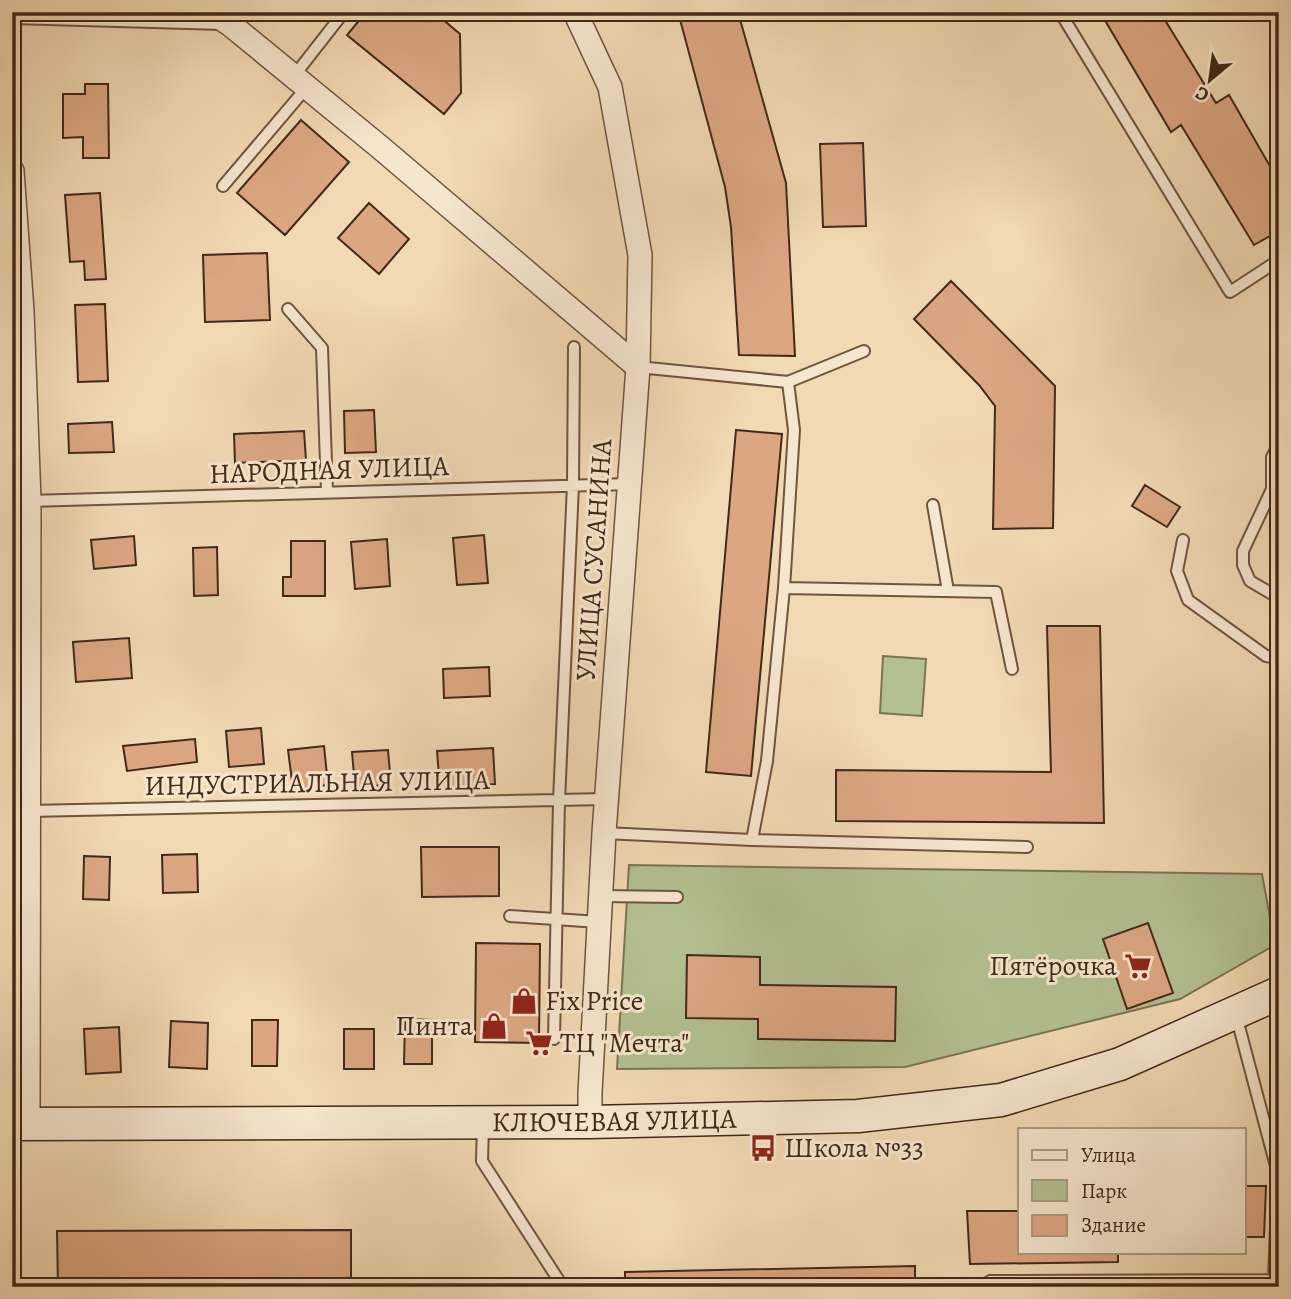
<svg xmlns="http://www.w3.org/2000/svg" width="1291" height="1299" viewBox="0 0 1291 1299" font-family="Alegreya,serif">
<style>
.green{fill:#b3c091;stroke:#7a7455;stroke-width:2}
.building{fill:#dca683;stroke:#422919;stroke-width:2}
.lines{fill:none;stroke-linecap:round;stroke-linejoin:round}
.lane-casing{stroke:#6e5540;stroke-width:14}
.street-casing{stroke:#6e5540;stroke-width:26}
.secondary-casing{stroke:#422919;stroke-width:35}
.lane{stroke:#f6e6ce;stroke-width:10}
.street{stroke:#f6e6ce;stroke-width:23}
.secondary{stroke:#f6e6ce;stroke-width:32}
.labels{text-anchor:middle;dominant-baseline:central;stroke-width:6;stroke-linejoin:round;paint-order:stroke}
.street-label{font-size:28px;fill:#422919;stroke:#f6e6ce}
.poi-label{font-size:28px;fill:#422919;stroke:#f6e6ce;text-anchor:start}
</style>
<rect width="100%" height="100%" fill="#f1d9b3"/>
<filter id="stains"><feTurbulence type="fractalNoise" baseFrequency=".00286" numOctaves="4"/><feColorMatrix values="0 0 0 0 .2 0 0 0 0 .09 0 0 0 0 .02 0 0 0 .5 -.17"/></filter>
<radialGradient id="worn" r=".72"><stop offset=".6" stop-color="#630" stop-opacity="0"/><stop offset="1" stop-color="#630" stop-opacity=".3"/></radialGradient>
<path class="green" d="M883,656L926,659L922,716L880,713Z
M629,865L1262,874L1275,945L1180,999L905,1067L617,1069Z"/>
<path class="building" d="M366,12H434L460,34L461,93L444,114L347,35Z
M678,12H738L786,183L795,356L739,355L731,227L725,187Z
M1100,12H1160L1216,103L1229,95L1279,182V231L1254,245L1181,125L1171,132Z
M85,84H108L109,158H83V137L63,138V94H85Z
M301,120L349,162L285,235L237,193Z
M863,143L866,226L823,227L820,144Z
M100,193L106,279L85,280L84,261L70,262L65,195Z
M369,203L409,239L379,274L338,238Z
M267,253L270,320L205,322L203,255Z
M951,281L1055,386L1053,528L993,529L995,406L979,385L914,319Z
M105,304L108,381L78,382L75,305Z
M374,410L376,452L345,453L344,411Z
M112,422L114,452L69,453L68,424Z
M736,430L782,434L751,776L706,772Z
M304,431L306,460L235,463L234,434Z
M1145,485L1180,507L1167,527L1132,506Z
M484,535L488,583L457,585L453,538Z
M134,536L136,565L94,569L91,540Z
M387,539L390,586L355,589L351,542Z
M291,541H325V596H283V577H291Z
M217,547L218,595L194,596L193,548Z
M1047,626H1100L1104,823L836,821V770L1051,772Z
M129,638L132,678L76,682L73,642Z
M489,667L490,696L444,698L443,669Z
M261,728L264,764L229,767L226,731Z
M195,739L197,762L127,771L123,746Z
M324,746L328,785L293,789L288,750Z
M493,748L495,784L440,788L437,751Z
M388,750L391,785L355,787L352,752Z
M421,847H499V896L422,897Z
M197,854L198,892L163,893L162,855Z
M84,856L110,857L109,900L83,899Z
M1148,923L1173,993L1127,1009L1103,939Z
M476,943L540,944L539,1043L475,1042Z
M687,955L760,957V985L896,987L895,1041L758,1039V1019L686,1018Z
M405,1019L432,1020V1064H404Z
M252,1020H278L277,1066H252Z
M171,1021L208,1023L207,1069L169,1067Z
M119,1027L121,1072L86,1074L84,1029Z
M344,1029H374V1069H344Z
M1244,1186H1266L1264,1237H1244Z
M967,1211H1020V1252H1118V1262L970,1264Z
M351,1230V1287H301V1283L131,1284V1287H58L57,1231Z
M915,1266V1287H625V1272Z"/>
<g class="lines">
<defs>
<path id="lane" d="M1060,12L1230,292L1279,260
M12,18L223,24
M294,76L344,12
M223,186L307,87
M288,309L322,348L327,492
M638,367L788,382
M1279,444L1272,457V489L1243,551V565L1250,581L1279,598
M29,501L630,484
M933,505L948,591
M1183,540L1177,571L1188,600L1266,656L1279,658
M784,588L996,592L1012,669
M29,811L606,799
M604,833L752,840L1027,847
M752,840L767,761L784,588L794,430L788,382L864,351
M601,896L677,897
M510,916L599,922
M1236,1015L1278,1174L1274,1280
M554,1039L559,801L573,485L574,347
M483,1124L482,1161L563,1287
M983,1287L990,1281L1274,1280L1275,1287"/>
<path id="street" d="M212,12L231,25L381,148L638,367
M575,12L610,87L640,255L638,367L604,833L590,1093V1122
M12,171L22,311L29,501L28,1124"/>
<g id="secondary">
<path id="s1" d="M12,1124L590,1122L858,1116L1001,1100L1120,1064L1279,993"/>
</g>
</defs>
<use href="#lane" class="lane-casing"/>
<use href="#street" class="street-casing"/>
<use href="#secondary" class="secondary-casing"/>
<use href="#lane" class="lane"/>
<use href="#street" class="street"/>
<use href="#secondary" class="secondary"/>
</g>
<defs>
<symbol id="supermarket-bare" viewBox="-9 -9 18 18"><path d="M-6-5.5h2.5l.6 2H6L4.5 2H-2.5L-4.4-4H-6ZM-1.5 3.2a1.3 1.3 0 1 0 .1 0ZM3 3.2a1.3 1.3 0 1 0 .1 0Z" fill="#8f2418" stroke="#f6e6ce" stroke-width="2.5" paint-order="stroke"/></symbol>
<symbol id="shop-bare" viewBox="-9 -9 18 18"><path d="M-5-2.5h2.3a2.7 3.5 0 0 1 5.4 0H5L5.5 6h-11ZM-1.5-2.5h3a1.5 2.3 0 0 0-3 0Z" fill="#8f2418" stroke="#f6e6ce" stroke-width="2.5" paint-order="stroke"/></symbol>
<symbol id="bus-bare" viewBox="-9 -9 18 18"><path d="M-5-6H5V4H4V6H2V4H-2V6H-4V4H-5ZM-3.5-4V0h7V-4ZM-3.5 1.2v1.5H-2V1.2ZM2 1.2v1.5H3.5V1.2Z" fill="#8f2418" stroke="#f6e6ce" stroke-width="2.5" paint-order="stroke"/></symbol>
</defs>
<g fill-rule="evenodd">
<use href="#supermarket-bare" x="1119" y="947" width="38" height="38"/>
<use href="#shop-bare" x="505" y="982" width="38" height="38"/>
<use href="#shop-bare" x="475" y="1007" width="38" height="38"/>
<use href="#supermarket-bare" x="520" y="1024" width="38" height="38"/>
<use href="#bus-bare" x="744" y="1129" width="38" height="38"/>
</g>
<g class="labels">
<g class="street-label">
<text transform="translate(329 470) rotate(-2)">НАРОДНАЯ УЛИЦА</text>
<text transform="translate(594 560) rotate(-86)">УЛИЦА СУСАНИНА</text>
<text transform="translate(317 783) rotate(-1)">ИНДУСТРИАЛЬНАЯ УЛИЦА</text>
<text stroke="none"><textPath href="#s1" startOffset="602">КЛЮЧЕВАЯ УЛИЦА</textPath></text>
</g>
<g class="poi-label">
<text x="1117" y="966" text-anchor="end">Пятёрочка</text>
<text x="545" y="1001">Fix Price</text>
<text x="473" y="1026" text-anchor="end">Пинта</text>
<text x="560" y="1043">ТЦ "Мечта"</text>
<text x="784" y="1148">Школа №33</text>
</g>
</g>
<rect width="1291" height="1299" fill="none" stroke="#f1d9b3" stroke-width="42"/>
<rect x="14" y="14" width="1263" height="1271" fill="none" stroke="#422919" stroke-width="3.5"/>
<rect x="21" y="21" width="1249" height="1257" fill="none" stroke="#422919" stroke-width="2"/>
<rect x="1018" y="1128" width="228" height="126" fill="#f6e6ce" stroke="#ae9a86" stroke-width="2"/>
<rect x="1032" y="1150" width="35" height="10" fill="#f6e6ce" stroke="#ae9a86" stroke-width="2"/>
<text x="1081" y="1162" font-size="21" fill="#422919">Улица</text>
<rect x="1032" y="1180" width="35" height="21" fill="#b3c091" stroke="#ae9a86" stroke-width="2"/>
<text x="1081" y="1198" font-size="21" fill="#422919">Парк</text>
<rect x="1032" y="1215" width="35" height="21" fill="#dca683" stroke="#ae9a86" stroke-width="2"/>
<text x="1081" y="1232" font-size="21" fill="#422919">Здание</text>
<g transform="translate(1210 80) rotate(209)" stroke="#f6e6ce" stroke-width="5" paint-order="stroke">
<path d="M0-5L12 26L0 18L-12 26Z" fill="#422919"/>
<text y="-10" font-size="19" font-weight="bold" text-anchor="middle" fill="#422919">С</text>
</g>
<rect width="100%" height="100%" filter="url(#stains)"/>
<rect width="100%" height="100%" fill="url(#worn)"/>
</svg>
